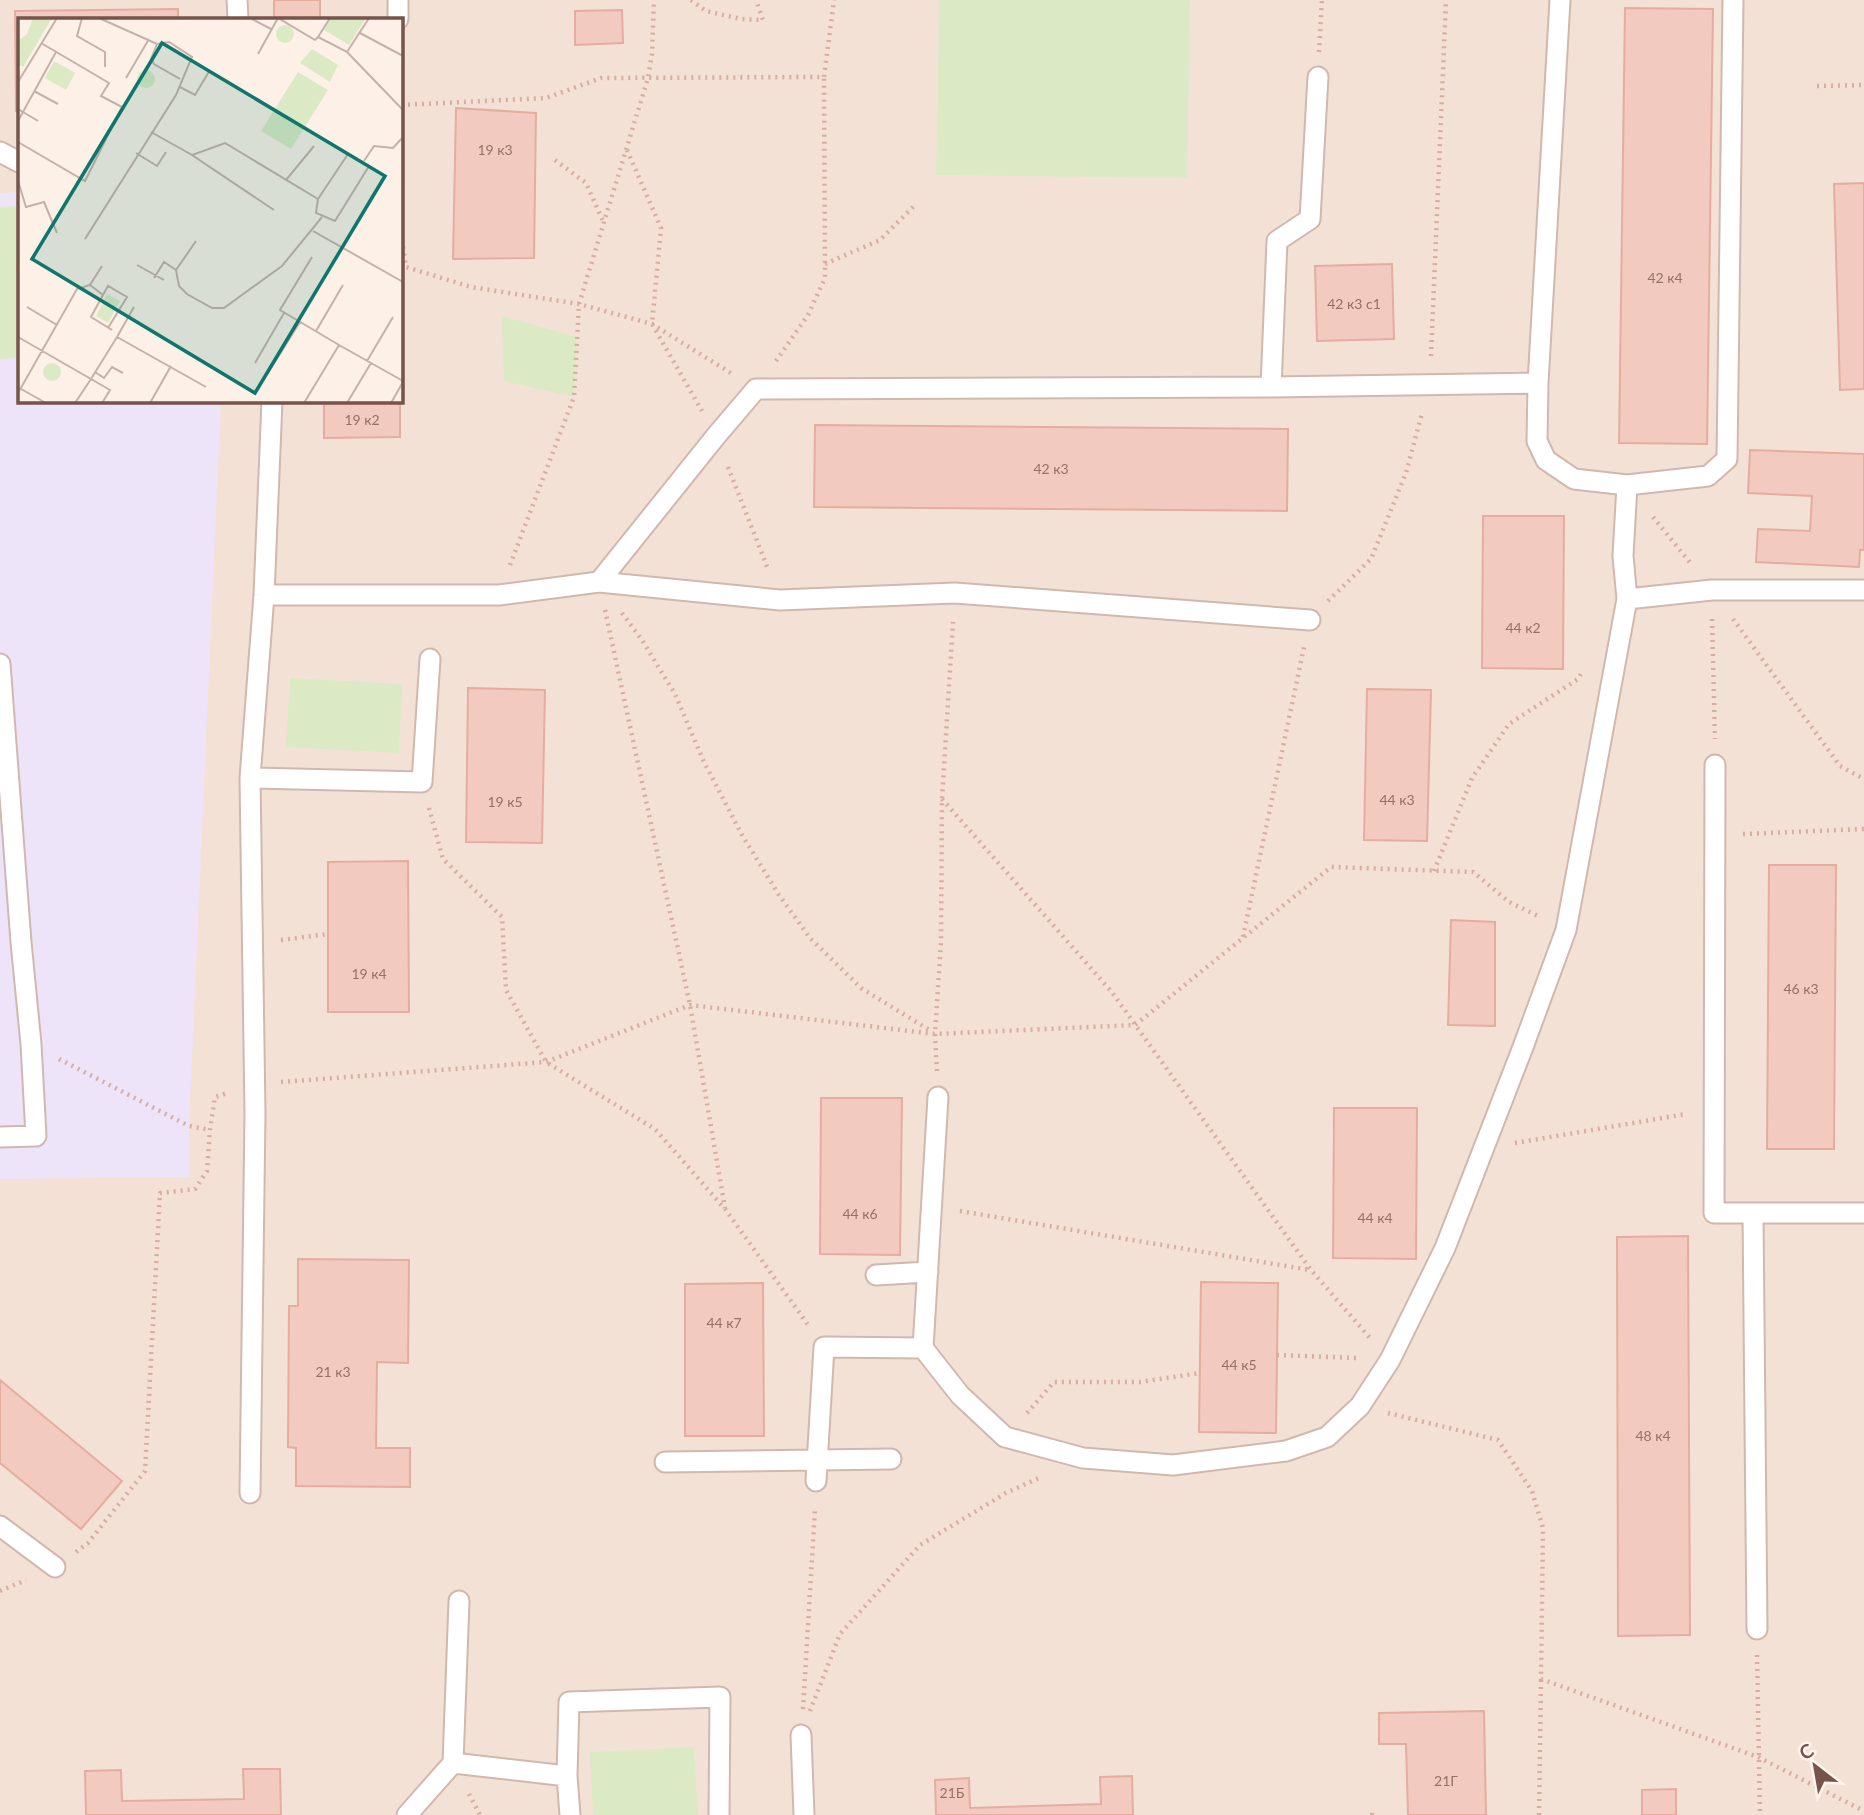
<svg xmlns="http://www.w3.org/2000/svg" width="1864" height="1815" viewBox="0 0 1864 1815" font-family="Lato,sans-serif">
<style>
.residential{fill:#f4e1d5;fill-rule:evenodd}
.education{fill:#ede4f9}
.green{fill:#dbeac5}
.building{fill:#f2cabf;stroke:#e4ad9f;stroke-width:2}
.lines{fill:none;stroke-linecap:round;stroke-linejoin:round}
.lane-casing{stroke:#d0b8af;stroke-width:23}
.path{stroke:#d7ada1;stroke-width:4.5;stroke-dasharray:2 5;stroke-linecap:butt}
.lane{stroke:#fff;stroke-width:19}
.labels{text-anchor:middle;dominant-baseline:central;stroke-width:6;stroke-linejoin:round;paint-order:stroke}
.number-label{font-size:14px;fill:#957168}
.inset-road{fill:none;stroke:#c6b1a9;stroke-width:2}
.view{fill:#0f766e;fill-opacity:0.15;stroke:#0f766e;stroke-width:3.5}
.inset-edge{fill:none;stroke:#76534b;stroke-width:3.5}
</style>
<rect width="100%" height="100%" fill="#fcf0e7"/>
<path class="residential" d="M0,0H1864V1815H0ZM19,19H401V401H19Z"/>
<path class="education" d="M19,192V401H221L189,1126V1177L0,1179V193Z"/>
<path class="green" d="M939,0H1190L1187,178L936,175Z
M19,206V358L0,359V207Z
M502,316L577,337L574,397L504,381Z
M290,678L402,684L399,753L286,747Z
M694,1747L698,1815H593L590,1752Z"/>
<path class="building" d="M274,0H320V19H274Z
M1625,8L1713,9L1707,444L1619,443Z
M178,9V19H19V111H16L15,11Z
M622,10L623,43L575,45V11Z
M456,108L536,113L534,258L453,259Z
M1864,183V389L1840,390L1834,184Z
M1392,264L1394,339L1317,341L1315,266Z
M324,401H400V437L324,438Z
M815,425L1288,429L1287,511L814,507Z
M1750,450L1864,454V550H1860L1859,567L1756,562L1758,529L1810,531L1812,496L1748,493Z
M1483,516H1564L1563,669L1482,668Z
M468,688L545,690L542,843L466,842Z
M1367,689L1431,690L1427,841L1364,840Z
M408,861L409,1012H328V862Z
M1769,865H1836L1834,1149H1767Z
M1451,920L1495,922V1026L1448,1025Z
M821,1098H902L900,1255L820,1254Z
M1334,1108H1417L1416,1259L1333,1258Z
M1688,1236L1690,1635L1618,1636L1617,1237Z
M298,1259L409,1260L408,1363L377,1362L376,1448H410V1487L296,1486V1448L288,1447L289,1306H298Z
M1201,1282L1278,1283L1276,1433L1199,1432Z
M763,1283L764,1436H685V1284Z
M0,1380L122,1481L81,1529L0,1463Z
M1484,1711L1486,1815H1408L1406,1744H1379V1713Z
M243,1769H280L281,1815H86L85,1771L121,1770L122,1801L244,1799Z
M1132,1776L1133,1815H936L935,1780L969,1778L970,1808L1101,1804L1100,1777Z
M1676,1789V1815H1642V1790Z"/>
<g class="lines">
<defs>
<path id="lane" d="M237,0L238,19
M398,0V19
M0,152L19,162
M1538,383L1537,441L1546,460L1574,479L1627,485L1708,476L1727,459L1733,0
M1271,387L1277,241L1310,219L1318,77
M264,595H499L599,582
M1627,599L1712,590H1864
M1310,620L955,593L780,600L599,582L716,436L756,389L1271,387L1538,383L1560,0
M0,664L21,942L31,1044L36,1136L0,1137
M1715,765L1714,1213H1864
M250,778L422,782L430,659
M1753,1213L1757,1629
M876,1275L928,1272
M923,1348L938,1097
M665,1462L891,1459
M816,1481L824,1347L923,1348L960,1395L1005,1437L1083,1458L1173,1465L1286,1451L1327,1437L1360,1406L1390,1360L1445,1248L1523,1047L1566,930L1627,599L1623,556L1627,485
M250,1493L255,1113L250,778L264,595L272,401
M0,1526L55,1567
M801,1735L804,1815
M453,1763L567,1776L570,1815
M567,1776L569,1702L720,1697L719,1815
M407,1815L453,1763L459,1601"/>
</defs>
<use href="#lane" class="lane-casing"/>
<path class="path" d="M691,0L706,11L741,19L763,20L756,0
M1319,52L1322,0
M1817,86L1864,85
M401,105L546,98L601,78L824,77L834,0
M627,150L661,228L652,324L702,411
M555,160L586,183L603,221
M401,233L406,267L471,287L579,304L652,324L734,375
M825,264L880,240L916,204
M1431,356L1446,0
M776,361L808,315L825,278L824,77
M728,467L768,569
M1653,517L1692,565
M510,565L574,397L579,304L648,78L652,54L654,0
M1328,601L1371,559L1406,473L1422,413
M605,610L690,1005L725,1208
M622,613L642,640L675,694L704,762L742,835L779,895L810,938L861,988L931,1031
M1712,619L1715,739
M1733,619L1840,766L1864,779
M942,799L1111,991L1311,1270L1370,1338
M429,808L443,859L502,917L506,990L546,1062L655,1129L725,1209L809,1326
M1743,834L1864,829
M1434,871L1472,778L1509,724L1578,679L1583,670
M1243,937L1304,647
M281,940L328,934
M59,1059L189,1126L210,1130
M937,1071L935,1034L941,942L942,799L953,622
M281,1082L546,1062L690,1005L935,1034L1135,1025L1331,867L1473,872L1509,902L1540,917
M1515,1143L1686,1114
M960,1211L1310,1270
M1277,1355L1357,1358
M1027,1413L1054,1382H1140L1200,1373
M1388,1413L1498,1440L1532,1491L1543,1528L1541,1679L1758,1757L1864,1811
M76,1552L88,1543L145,1471L160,1193L195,1189L207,1171L210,1130L215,1097L228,1093
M0,1591L26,1580
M1757,1655L1760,1815
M803,1709L815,1509
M810,1711L840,1634L920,1545L1006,1493L1041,1477
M469,1794L480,1815
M1372,1815L1373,1810
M1539,1815L1541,1679"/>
<use href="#lane" class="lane"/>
</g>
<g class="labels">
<g class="number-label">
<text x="495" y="149">19 к3</text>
<text x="1665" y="277">42 к4</text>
<text x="1354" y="303">42 к3 с1</text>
<text x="362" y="419">19 к2</text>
<text x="1051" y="468">42 к3</text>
<text x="1523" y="627">44 к2</text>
<text x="1397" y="799">44 к3</text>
<text x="505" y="801">19 к5</text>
<text x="369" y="973">19 к4</text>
<text x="1801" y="988">46 к3</text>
<text x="860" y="1213">44 к6</text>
<text x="1375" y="1217">44 к4</text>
<text x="724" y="1322">44 к7</text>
<text x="1239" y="1364">44 к5</text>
<text x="333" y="1371">21 к3</text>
<text x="1653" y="1435">48 к4</text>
<text x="1446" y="1780">21Г</text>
<text x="952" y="1792">21Б</text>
</g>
</g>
<g transform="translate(18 18)">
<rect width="385" height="385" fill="#fcf0e7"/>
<path d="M15,0H34L5,49L0,46V23L9,16ZM313,0H348L331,27L306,12ZM258 16a9 9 0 1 1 18 0a9 9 0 1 1-18 0ZM294,31L320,47L312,64L282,45ZM36,43L57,55L48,72L27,60ZM119 61a9 9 0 1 1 18 0a9 9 0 1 1-18 0ZM280,54L310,72L273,131L243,113ZM89,276L102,283L90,305L78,298ZM25 354a9 9 0 1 1 18 0a9 9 0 1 1-18 0Z" fill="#dbeac5"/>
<path class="inset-road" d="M64,0L59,18L87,34V49M312,0L300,19L329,34L351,0M234,1L253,11M342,15L385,38M139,26L133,41L136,46L162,61M329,34L385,92M240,36L260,0L297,22L300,19M108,60L131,21M0,64L39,0M162,69L177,77L192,52M16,73L40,86M0,91L20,103M0,103L38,34M133,114L174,137M0,124L67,163L104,89L83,78L91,65L23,25M118,135L139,148L148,134M346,143L356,128L375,130L385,119M268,162L296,128M0,163L8,189L26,184L39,215M256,192L174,137L207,125L300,181L330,136L351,148L317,203L298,195L300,181M295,213L385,264M67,221L158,77L174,39L151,24L139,26L81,0M294,239L262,292L321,327M119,247L146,262M158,252L178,223M136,260L146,244L158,252L161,268L169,276L194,290H206L264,248L304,199M72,267L85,277L73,299L94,312M85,277L90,268L109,279L90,310M9,289L39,307M298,313L325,267M0,319L73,361L99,319L188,369M99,319L116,289M349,343L375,299M237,345L266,295M77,354L86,360L94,349L105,355M248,358L282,304M3,371L28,385M0,375L59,271L72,267L84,248M57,385L73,361L92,372L84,385M132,385L153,348M286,385L321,327L385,363M329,385L353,345M373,385L385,364"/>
<path class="view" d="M144,25L367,158L237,375L14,241Z"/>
<rect width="385" height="385" class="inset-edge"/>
</g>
<g transform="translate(1815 1766) rotate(329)" stroke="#fff5ed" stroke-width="5" paint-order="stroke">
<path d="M0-5L12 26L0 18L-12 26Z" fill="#76534b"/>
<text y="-10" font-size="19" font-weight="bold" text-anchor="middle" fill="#76534b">С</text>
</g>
</svg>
